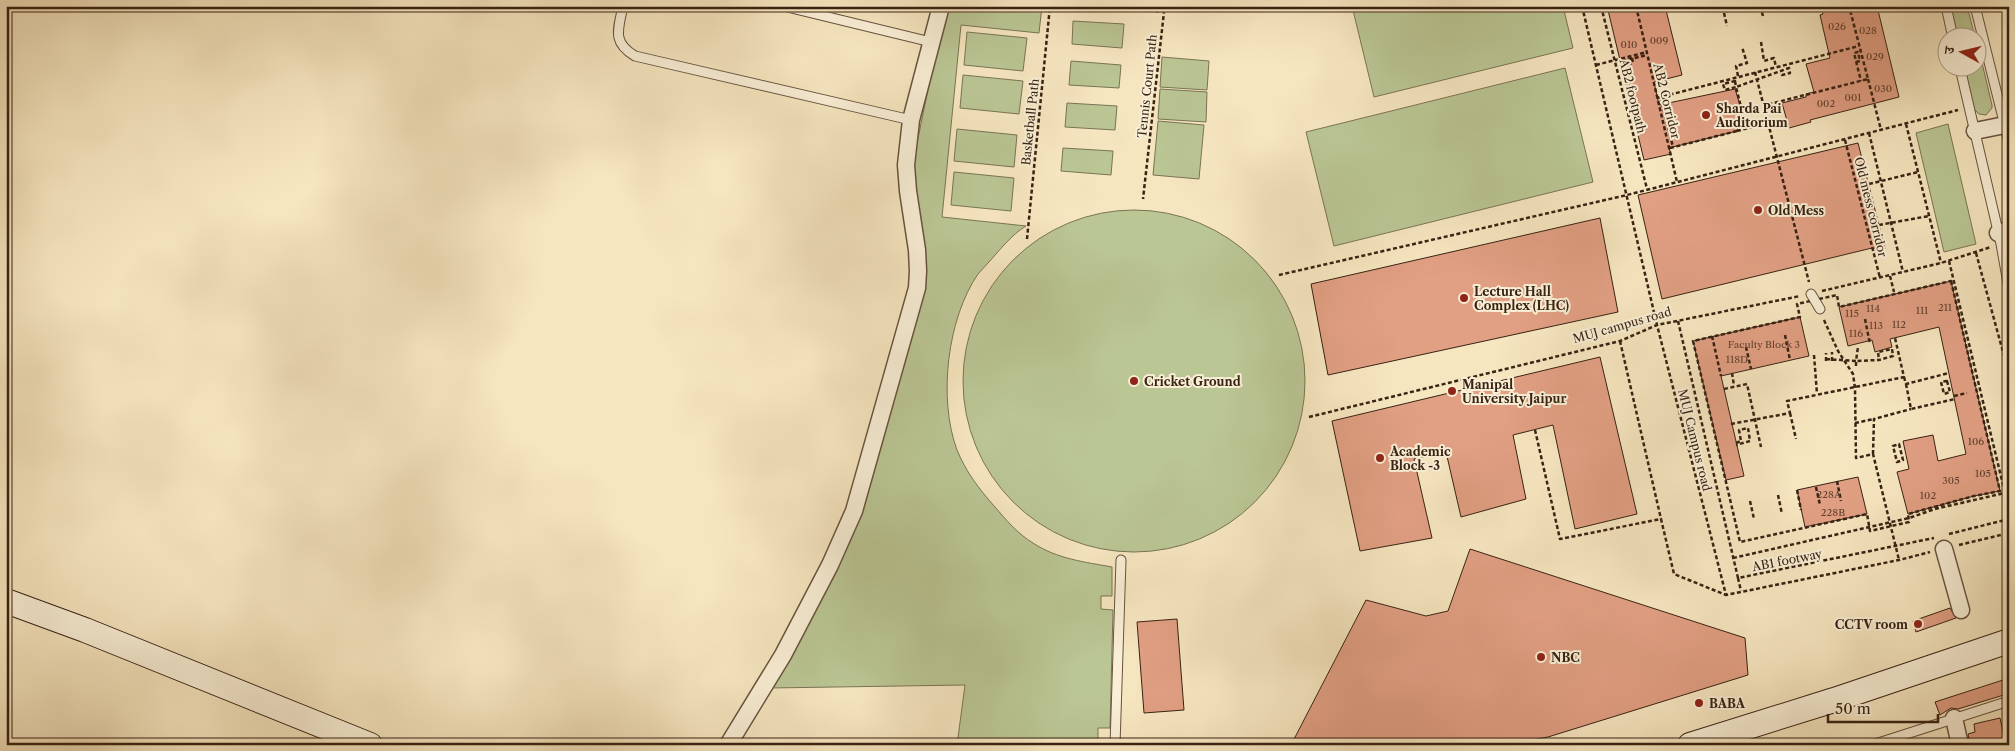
<svg xmlns="http://www.w3.org/2000/svg" width="2015" height="751" viewBox="0 0 2015 751" font-family="'Libre Caslon Text','Noto Serif Devanagari',serif">
<style>
.green{fill:#bac694;stroke:#797454}
.building{fill:#e19f83;stroke:#382213}
.lines{fill:none;stroke-linecap:round;stroke-linejoin:round}
.lane-casing{stroke:#68533e;stroke-width:11}
.street-casing{stroke:#68533e;stroke-width:19}
.secondary-casing{stroke:#382213;stroke-width:26}
.path{stroke:#382213;stroke-width:2.5;stroke-dasharray:4 2.5;stroke-linecap:butt}
.lane{stroke:#f9efd6;stroke-width:9}
.street{stroke:#f9efd6;stroke-width:16}
.secondary{stroke:#f9efd6;stroke-width:24}
.poi-dot{fill:#8f2418;stroke:#f9efd6;stroke-width:2}
.labels{text-anchor:middle;dominant-baseline:central;stroke-width:4;stroke-linejoin:round;paint-order:stroke}
.number-label{font-size:10px;fill:#62412f}
.street-label{font-size:12px;fill:#382213;stroke:#f9efd6}
.poi-label{font-size:12px;font-weight:bold;fill:#382213;stroke:#f9efd6;text-anchor:start}
</style>
<rect width="100%" height="100%" fill="#f6e6c0"/>
<filter id="stains"><feTurbulence type="fractalNoise" baseFrequency=".004" numOctaves="4"/><feColorMatrix values="0 0 0 0 .2 0 0 0 0 .09 0 0 0 0 .02 0 0 0 .5 -.17"/></filter>
<radialGradient id="worn" r=".72"><stop offset=".6" stop-color="#630" stop-opacity="0"/><stop offset="1" stop-color="#630" stop-opacity=".3"/></radialGradient>
<path class="green" d="M945,6H1042L1039,33L961,25L942,217L1026,226C1011,235 1000,250 988,263C985,267 981,270 978,274C947,319 938,399 957,450C966,472 979,489 995,507C1006,520 1018,534 1033,543C1057,559 1085,562 1112,567V596H1101V609L1113,610L1110,728H1098V741L1110,742L1109,745H957L965,685L770,688L818,599L865,502L925,279L913,163Z
M1352,6H1563L1573,48L1374,97Z
M1950,6H1967L1975,37H1957Z
M1073,21L1124,24L1122,48L1072,44Z
M967,32L1027,38L1023,71L964,65Z
M1978,46L1992,105V108L1986,115L1979,114L1974,109L1964,68H1978Z
M1162,57L1209,61L1207,90L1160,87Z
M1071,61L1121,65L1119,88L1069,85Z
M1565,68L1593,182L1334,246L1306,132Z
M963,75L1023,81L1019,114L960,108Z
M1160,89L1207,92L1206,122L1158,119Z
M1067,103L1117,106L1115,130L1065,127Z
M1158,121L1204,125L1199,179L1153,175Z
M1948,124L1976,244L1944,252L1916,133Z
M957,129L1017,135L1014,167L954,161Z
M1063,148L1113,151L1111,175L1061,171Z
M954,172L1014,178L1011,211L951,205Z
M963 381a171 171 0 1 1 342 0a171 171 0 1 1-342 0Z"/>
<path class="building" d="M1607,6H1665L1682,75L1654,82L1659,105L1735,89L1742,111L1737,131L1669,148L1671,154L1644,160Z
M1820,6H1877L1899,97L1810,120L1811,122L1789,128L1782,103L1806,97V94L1814,92L1806,64L1830,58L1820,15L1823,14Z
M1858,143L1885,249L1872,248L1662,299L1638,195Z
M1600,218L1618,312L1328,375L1311,284Z
M1951,281L2000,491L1974,496L1908,514L1897,472L1909,469L1903,441L1933,435L1938,461L1966,454L1939,327L1890,339L1892,347L1875,352L1872,340L1848,346L1839,307Z
M1800,317L1809,356L1721,376L1744,476L1726,480L1693,341Z
M1600,357L1637,514L1575,529L1553,425L1513,435L1526,499L1461,517L1446,452L1414,459L1432,538L1360,551L1332,421Z
M1858,477L1867,514L1805,527L1797,490Z
M1470,549L1745,638L1748,675L1548,737L1501,745H1291L1366,600L1426,616L1448,611Z
M1950,608L1956,618L1916,632L1913,621Z
M1177,619L1184,710L1144,713L1137,622Z
M2003,680L2007,694L1958,709L1951,708L1940,715L1935,702Z
M2000,718L2006,745H1970L1968,734L1975,732L1974,724Z"/>
<g class="lines">
<defs>
<path id="lane" d="M623,6C618,30 612,42 635,56L911,120
M783,6L931,42
M1946,6L1953,38
M1975,6L2009,142
M1960,68L2001,244L2009,289
M1811,294L1820,309
M1115,745L1121,560
M1872,745L2009,701"/>
<path id="street" d="M1975,131L2005,125
M1998,233L2009,230
M1944,549L1961,610
M1954,718L1960,745
M728,745L783,655L830,565L854,511L917,288L918,271L917,250L908,191L906,165L911,120L941,6"/>
<path id="secondary" d="M6,601L85,630L370,745
M1690,745L1834,700L2009,641"/>
</defs>
<use href="#lane" class="lane-casing"/>
<use href="#street" class="street-casing"/>
<use href="#secondary" class="secondary-casing"/>
<path class="path" d="M1097,6L1164,12L1143,199
M1163,6L1164,12
M1582,6L1657,325L1726,595L1899,560L1930,552
M1601,6L1647,189
M1636,6L1677,182
M1715,6L1724,12L1750,6
M1760,6L1763,16
M1724,13L1727,26
M1761,42L1764,61L1774,58L1776,67
M1632,58L1633,63L1623,65L1622,61L1647,55
M1856,62L1860,61L1858,52L1854,53L1861,81
M1596,65L1647,52
M1755,72L1809,282
M1738,76L1736,66L1747,63L1742,47
M1868,79L1881,130
M1735,81L1736,87L1725,90L1723,84Z
M1657,98L1859,46
M1664,111L1669,109L1667,98L1661,100L1673,147
M1742,111L1736,87L1789,68L1790,73L1782,75L1781,70
M1665,117L1673,115
M1906,124L1941,263
M1737,131L1767,123
M1869,133L1903,272
M1845,140L1880,278
M1670,148L1737,131L1742,111L1868,79L1849,6
M1869,184L1918,172
M1879,225L1929,216
M1027,239L1050,6
M1976,253L2009,374
M1949,261L2005,493
M1279,275L1627,195L1958,110
M1890,276L1894,292
M1951,281L2000,491L1974,496L1908,514L1909,522L1870,531L1867,514L1740,542L1693,341L1800,317L1797,304L1837,295L1839,307Z
M1822,291L1941,263L1991,247
M1865,319L1870,344
M1824,320L1838,351L1853,374L1855,388L1856,458L1873,454L1899,560
M1678,321L1738,578L1934,538
M1785,335L1790,360
M1712,336L1721,376
M1620,341L1661,519
M1746,347L1751,369
M1814,355L1817,394
M1826,359L1856,361L1858,347
M1826,361V353
M1832,361V352
M1856,366V361L1879,360L1893,356L1892,349L1878,352L1879,360
M1732,373L1734,386
M1904,377L1906,384L1949,373
M1947,381L1950,392L1944,394L1941,382Z
M1906,384L1911,409L1955,399
M1724,389L1747,384L1761,447
M1954,396L1967,393
M1790,413L1796,439
M1309,417L1620,341L1657,325L1800,296
M1855,423L1874,419
M1731,424L1790,413L1787,401L1904,377L1895,338
M1535,430L1560,539L1661,519L1674,574L1726,595
M1736,443L1741,441L1739,430L1748,428L1750,441L1736,445
M1899,444L1903,460L1897,462L1893,446Z
M1873,454L1874,419L1911,409
M1837,481L1841,501
M1816,487L1820,505
M1797,490L1801,510
M1778,495L1782,514
M1750,501L1754,519
M1949,534L2009,519
M1959,545L2009,533
M1733,558L1909,518L1935,509L2009,492
M1738,578L1741,591"/>
<use href="#lane" class="lane"/>
<use href="#street" class="street"/>
<use href="#secondary" class="secondary"/>
</g>
<g class="poi-dot">
<circle cx="1706" cy="115" r="5"/>
<circle cx="1758" cy="210" r="5"/>
<circle cx="1464" cy="298" r="5"/>
<circle cx="1134" cy="381" r="5"/>
<circle cx="1452" cy="391" r="5"/>
<circle cx="1380" cy="458" r="5"/>
<circle cx="1918" cy="624" r="5"/>
<circle cx="1541" cy="657" r="5"/>
<circle cx="1699" cy="703" r="5"/>
</g>
<g class="labels">
<g class="number-label">
<text x="1837" y="26">026</text>
<text x="1868" y="30">028</text>
<text x="1659" y="40">009</text>
<text x="1629" y="44">010</text>
<text x="1875" y="56">029</text>
<text x="1883" y="88">030</text>
<text x="1853" y="97">001</text>
<text x="1826" y="103">002</text>
<text x="1945" y="307">211</text>
<text x="1873" y="308">114</text>
<text x="1922" y="310">111</text>
<text x="1852" y="313">115</text>
<text x="1899" y="324">112</text>
<text x="1876" y="325">113</text>
<text x="1856" y="333">116</text>
<text x="1764" y="344">Faculty Block 3</text>
<text x="1737" y="359">118D</text>
<text x="1976" y="441">106</text>
<text x="1983" y="473">105</text>
<text x="1951" y="480">305</text>
<text x="1829" y="494">228A</text>
<text x="1928" y="495">102</text>
<text x="1833" y="512">228B</text>
</g>
<g class="street-label">
<text transform="translate(1147 86) rotate(-84)">Tennis Court Path</text>
<text transform="translate(1633 96) rotate(76)">AB2 footpath</text>
<text transform="translate(1667 101) rotate(76)">AB2 Corridor</text>
<text transform="translate(1030 122) rotate(-84)">Basketball Path</text>
<text transform="translate(1871 207) rotate(76)">Old mess corridor</text>
<text transform="translate(1622 325) rotate(-16)">MUJ campus road</text>
<text transform="translate(1695 440) rotate(76)">MUJ Campus road</text>
<text transform="translate(1787 560) rotate(-11)">AB1 footway</text>
</g>
<g class="poi-label">
<text x="1716" y="108">Sharda Pai<tspan x="1716" dy="14">Auditorium</tspan></text>
<text x="1768" y="210">Old Mess</text>
<text x="1474" y="291">Lecture Hall<tspan x="1474" dy="14">Complex (LHC)</tspan></text>
<text x="1144" y="381">Cricket Ground</text>
<text x="1462" y="384">Manipal<tspan x="1462" dy="14">University Jaipur</tspan></text>
<text x="1390" y="451">Academic<tspan x="1390" dy="14">Block -3</tspan></text>
<text x="1908" y="624" text-anchor="end">CCTV room</text>
<text x="1551" y="657">NBC</text>
<text x="1709" y="703">BABA</text>
</g>
</g>
<rect width="2015" height="751" fill="none" stroke="#f6e6c0" stroke-width="25"/>
<rect x="8" y="8" width="2000" height="736" fill="none" stroke="#382213" stroke-width="2.5"/>
<rect x="12" y="12" width="1990" height="726" fill="none" stroke="#382213"/>
<g transform="translate(1962 52) rotate(278)"><circle r="24" fill="#f9efd6" stroke="#ac9d88"/>
<path d="M0-4L9 19L0 12L-9 19Z" fill="#8f2418"/>
<text y="-8" font-size="14" font-weight="bold" text-anchor="middle" fill="#382213">उ</text>
</g>
<path d="M1828 714v8h110v-8" fill="none" stroke="#382213" stroke-width="2.5"/>
<text x="1835" y="714" font-size="15" fill="#382213" stroke="#f9efd6" stroke-width="4" paint-order="stroke">50 m</text>
<rect width="100%" height="100%" filter="url(#stains)"/>
<rect width="100%" height="100%" fill="url(#worn)"/>
</svg>
